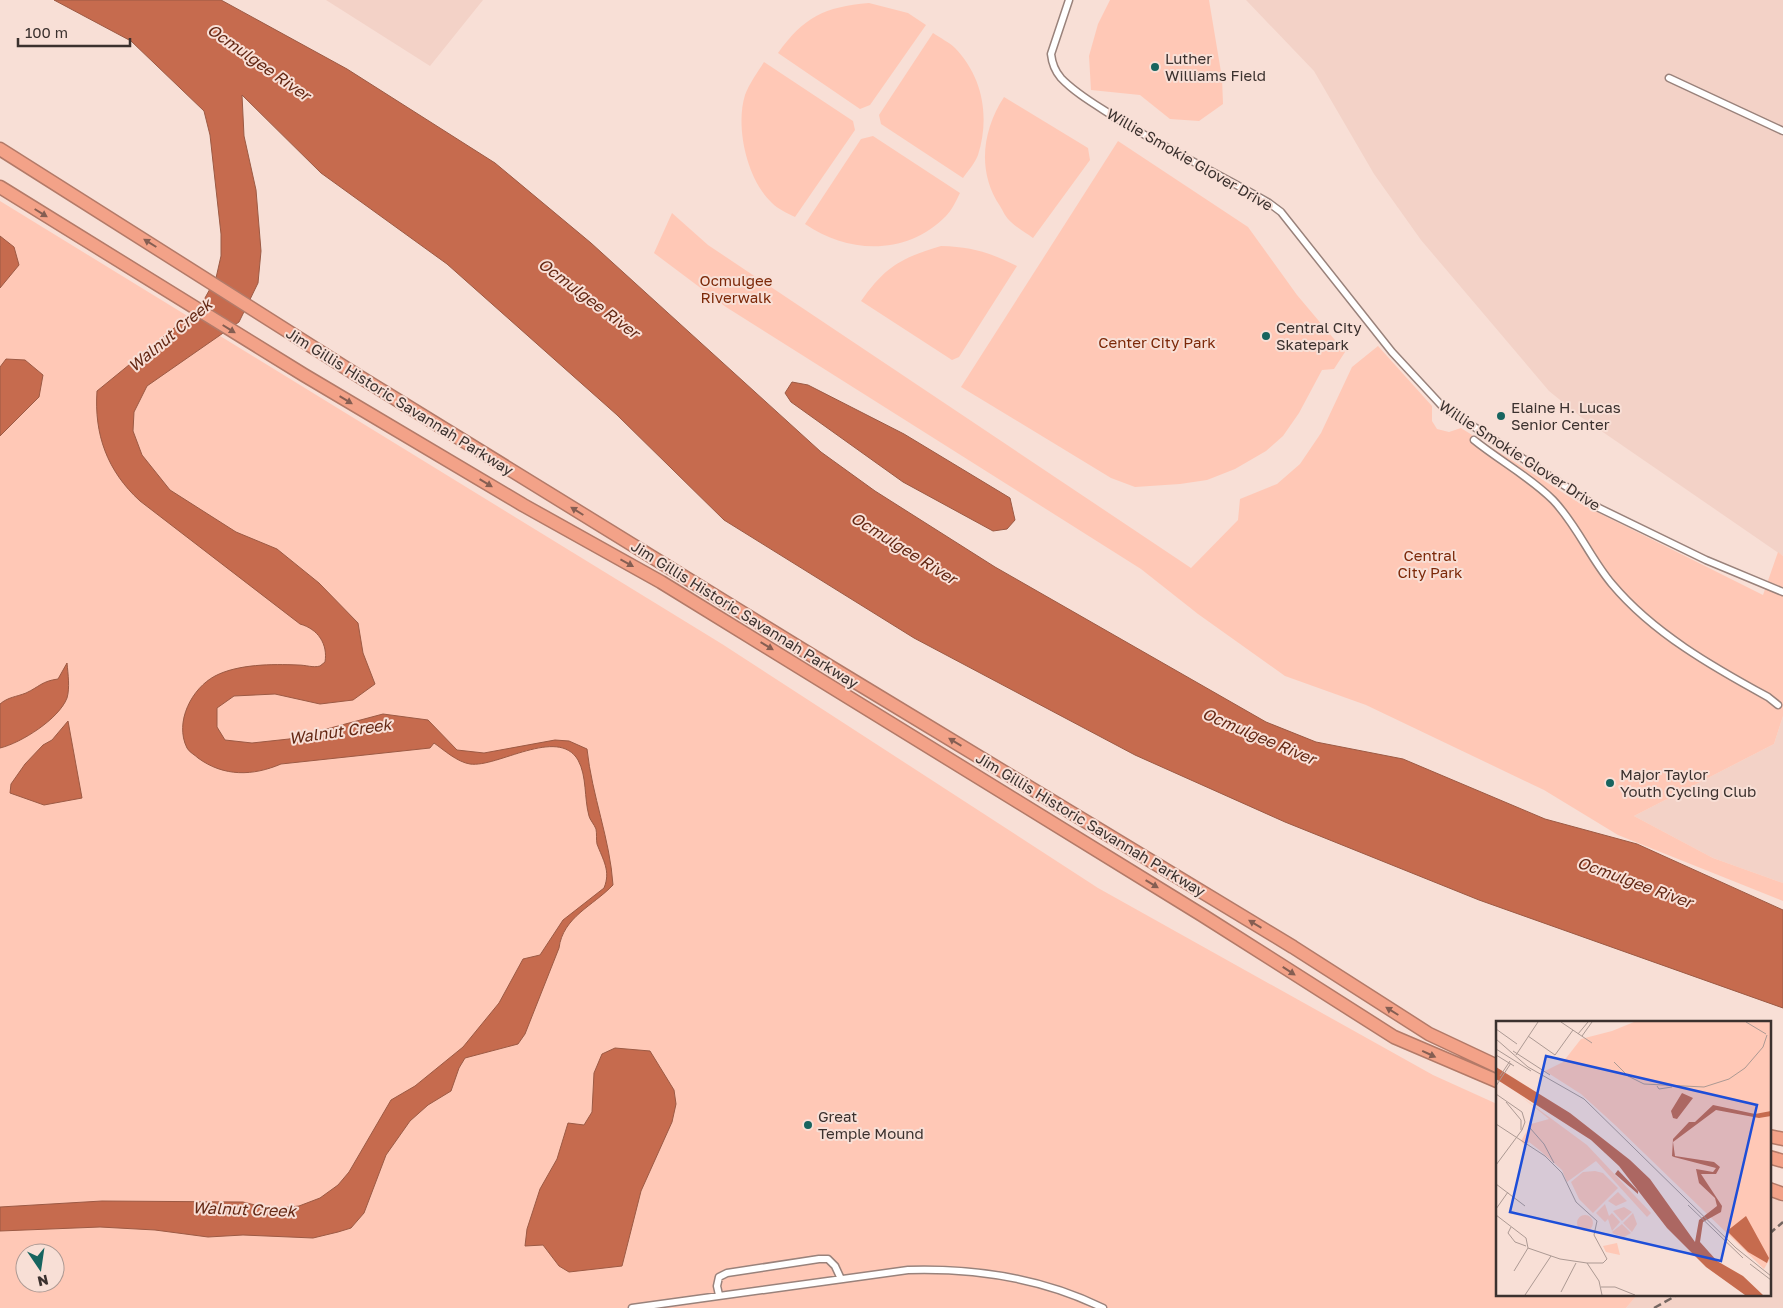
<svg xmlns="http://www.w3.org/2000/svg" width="1783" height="1308" viewBox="0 0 1783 1308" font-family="'Golos Text',sans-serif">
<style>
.built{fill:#f3d2c7}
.green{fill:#ffc8b6;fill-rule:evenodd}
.water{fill:#c66b4e;stroke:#9c5a44}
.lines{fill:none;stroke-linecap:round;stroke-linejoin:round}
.street-casing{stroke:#99827b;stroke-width:9}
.highway-casing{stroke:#b37a68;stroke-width:15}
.street{stroke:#fff;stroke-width:6}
.highway{stroke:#f3a288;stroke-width:12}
.rail{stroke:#756762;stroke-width:2.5;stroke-dasharray:8 4;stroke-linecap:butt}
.oneway{fill:#855e52}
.poi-dot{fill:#17645f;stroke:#f8dfd6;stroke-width:2}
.labels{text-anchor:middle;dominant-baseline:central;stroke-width:4;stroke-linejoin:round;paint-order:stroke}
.poi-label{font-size:15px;fill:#3b312e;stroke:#f8dfd6;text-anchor:start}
.street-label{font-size:15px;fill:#3b312e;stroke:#f8dfd6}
.park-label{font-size:15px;fill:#7c2909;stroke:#f8dfd6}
.water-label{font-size:16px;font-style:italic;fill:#642814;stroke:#f8dfd6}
.inset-road{fill:none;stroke:#ac9993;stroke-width:1}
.view{fill:#1d4ed8;fill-opacity:0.15;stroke:#1d4ed8;stroke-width:2.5}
.inset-edge{fill:none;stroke:#3b312e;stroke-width:2.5}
</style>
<rect width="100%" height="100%" fill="#f8dfd6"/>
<path class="built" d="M326,0H483L430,66Z
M1246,0H1783V556L1581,417L1549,391L1421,240L1374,174L1314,71Z
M1783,716V883L1713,858L1634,816L1774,744Z
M1769,1196L1783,1202V1308H1626L1638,1294H1769Z"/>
<path class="green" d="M1110,0H1209L1222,78L1223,104L1199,121L1170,119L1140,95L1091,90L1089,56L1098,24Z
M869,3L908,13L926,25L870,105L860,109L778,53C804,17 824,7 869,3Z
M933,33C940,38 949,42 955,48C983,77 990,117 978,155C975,163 968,171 963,178L881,124L879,115Z
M764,62L853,121L855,130L795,217C787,213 778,209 772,203C747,180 735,127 745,95C749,84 757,73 764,62Z
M1004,97L1088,148L1090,160L1033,238C1026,233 1017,228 1011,222C1006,218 1003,211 1000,206C977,172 982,131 1004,97Z
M873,136L960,193C956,201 952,210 946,216C907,256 848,254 805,224L861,139Z
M1118,141L1248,227L1297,295L1345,352L1334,369L1322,370L1299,413L1283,436L1266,451L1235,469L1207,480L1180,484L1135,487L1111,478L961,387Z
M0,201L722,644L1098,888L1433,1075L1497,1104V1294H1638L1626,1308H0ZM25,1253H55V1283H25Z
M672,213L708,245L1191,568L1238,520L1240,499L1277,484L1300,464L1321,433L1352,367L1378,346L1432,406V421L1437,429L1449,432L1461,428L1581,504L1763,595L1778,552L1783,556V716L1774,744L1634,816L1713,858L1783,883V901L1618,835L1544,790L1366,705L1285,676L1198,614L1141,569L726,307L654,253Z
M941,246C972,247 989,252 1017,266L959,357L952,360L861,301C886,266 901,258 941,246Z"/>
<path class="water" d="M54,0H221L347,69L495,163L591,243L821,452L875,491L995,567L1266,722L1316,742L1403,759L1545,819L1637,844L1783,910V1008L1479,900L1285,822L1135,755L914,638L724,520L617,415L447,264L321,173L242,95L244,136L256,190L261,251L258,283L239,322L147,386L134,412L133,431L142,455L170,490L236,532L277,549L319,583L358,623L363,653L375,684L353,700L320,704L275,694L234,696L217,708V727L225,740L252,743L289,739L383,714L428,720L457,750L484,753L555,740L569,741L587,749C592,796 610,839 613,885C593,906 563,917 559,948L525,1034L518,1044L465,1058L459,1068L451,1091L428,1105L410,1121L386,1155L364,1213L351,1228L338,1232L313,1238L243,1235L208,1237L155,1230L100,1227L0,1231V1207L102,1201L243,1202L271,1209L299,1206L320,1198L338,1185L349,1172L391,1100L415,1086L463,1047L499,1003L523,959L540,955L563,920L604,888C611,871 603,860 597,844C596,839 597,834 596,829C594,824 590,820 589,816C584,798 587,776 578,760C558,726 497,768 470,764C457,762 444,750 434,743L430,748L281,764C253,776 224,777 198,758C195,755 189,752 187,748C174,722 192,688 215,676C238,664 272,664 298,665C306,665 313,668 320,666L325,662C328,644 318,629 300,624L140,501C107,471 94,434 97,391L200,307L216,278L221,256V234L210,135L204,111L131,41Z
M0,236L14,247L19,265L0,288Z
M6,359L25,360L43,375L39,397L0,436V367Z
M792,382L808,385L904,434L1010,498L1015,520L1007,529L993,531L903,482L791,402L785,393Z
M67,663C68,674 70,688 67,698C59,719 21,743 0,748V704C8,697 16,697 26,693C39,687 42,681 58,679Z
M68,721L82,798L44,805L10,793L11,784L25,764L43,745L52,740Z
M615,1048L650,1051L674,1090L676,1104L672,1122L641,1191L622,1266L569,1272L559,1266L543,1245L525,1246L527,1229L540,1189L557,1159L568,1123L584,1125L592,1112L594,1073L602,1054Z"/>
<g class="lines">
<defs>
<path id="street" d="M1069,0L1051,54C1052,63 1054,70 1061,78C1076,94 1098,106 1116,118C1166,149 1219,174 1269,203L1281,212L1392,352L1442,406L1599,508L1706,560L1783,592
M1669,78L1783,131
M1474,440C1500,461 1530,477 1553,500C1577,525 1590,558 1612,584C1653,633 1713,667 1768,697L1778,705
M719,1295L717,1286L719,1277L727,1273L819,1259H828L835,1266L841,1279
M632,1308L908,1270C976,1268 1042,1278 1103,1308"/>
<path id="highway" d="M0,149L360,377L829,666L1293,947L1429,1034L1497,1066
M0,187L304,375L523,505L661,582L1202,915L1394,1037L1497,1081
M1769,1136L1783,1139
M1769,1157L1783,1161
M1769,1189L1783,1194"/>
</defs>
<use href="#street" class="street-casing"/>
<use href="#highway" class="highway-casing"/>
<use href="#street" class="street"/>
<use href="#highway" class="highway"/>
<path class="rail" d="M1769,1234L1783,1222
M1654,1308L1679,1294"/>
</g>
<defs><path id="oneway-solid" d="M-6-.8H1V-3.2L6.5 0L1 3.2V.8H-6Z" transform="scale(1.25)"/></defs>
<g class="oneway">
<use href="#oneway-solid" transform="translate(41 213) rotate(32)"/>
<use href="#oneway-solid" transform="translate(150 243) rotate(-148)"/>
<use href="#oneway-solid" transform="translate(229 329) rotate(32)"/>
<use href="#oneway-solid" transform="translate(346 400) rotate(31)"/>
<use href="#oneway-solid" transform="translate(486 483) rotate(31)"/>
<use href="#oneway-solid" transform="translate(577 511) rotate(-148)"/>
<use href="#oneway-solid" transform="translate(627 563) rotate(29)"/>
<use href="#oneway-solid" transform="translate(767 646) rotate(31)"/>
<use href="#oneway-solid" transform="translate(955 742) rotate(-149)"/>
<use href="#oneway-solid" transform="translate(1152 884) rotate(31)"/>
<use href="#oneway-solid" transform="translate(1255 924) rotate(-149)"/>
<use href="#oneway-solid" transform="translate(1289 971) rotate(33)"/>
<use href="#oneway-solid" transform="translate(1392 1011) rotate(-148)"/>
<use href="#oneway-solid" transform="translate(1429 1054) rotate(25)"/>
</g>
<g class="poi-dot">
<circle cx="1155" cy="67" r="5"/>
<circle cx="1266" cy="336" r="5"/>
<circle cx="1501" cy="416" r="5"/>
<circle cx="1610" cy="783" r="5"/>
<circle cx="808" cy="1125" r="5"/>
</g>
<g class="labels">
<g class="poi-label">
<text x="1165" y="58">Luther<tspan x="1165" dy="17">Williams Field</tspan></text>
<text x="1276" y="327">Central City<tspan x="1276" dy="17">Skatepark</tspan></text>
<text x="1511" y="407">Elaine H. Lucas<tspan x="1511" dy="17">Senior Center</tspan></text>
<text x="1620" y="774">Major Taylor<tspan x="1620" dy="17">Youth Cycling Club</tspan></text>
<text x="818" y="1116">Great<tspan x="818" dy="17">Temple Mound</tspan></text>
</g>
<g class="street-label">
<text transform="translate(1190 159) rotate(30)">Willie Smokie Glover Drive</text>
<text transform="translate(400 401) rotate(32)">Jim Gillis Historic Savannah Parkway</text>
<text transform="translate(1520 455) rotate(33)">Willie Smokie Glover Drive</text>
<text transform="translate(745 614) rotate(32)">Jim Gillis Historic Savannah Parkway</text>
<text transform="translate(1091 824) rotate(31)">Jim Gillis Historic Savannah Parkway</text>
</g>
<g class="park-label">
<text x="736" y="280">Ocmulgee<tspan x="736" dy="17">Riverwalk</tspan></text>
<text x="1157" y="342">Center City Park</text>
<text x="1430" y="555">Central<tspan x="1430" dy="17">City Park</tspan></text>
</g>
<g class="water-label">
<text transform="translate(259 62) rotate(35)">Ocmulgee River</text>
<text transform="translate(589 298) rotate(37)">Ocmulgee River</text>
<text transform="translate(170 335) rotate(-40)">Walnut Creek</text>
<text transform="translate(904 548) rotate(32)">Ocmulgee River</text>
<text transform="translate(340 731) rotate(-8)">Walnut Creek</text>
<text transform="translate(1259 736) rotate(23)">Ocmulgee River</text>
<text transform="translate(1635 882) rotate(20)">Ocmulgee River</text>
<text transform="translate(244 1209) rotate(2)">Walnut Creek</text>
</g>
</g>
<g transform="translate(1496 1021)">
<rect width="275" height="275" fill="#f8dfd6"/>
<path d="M138,1H275V236L268,248L119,104L85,73L49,50L67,41L85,18L116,10ZM22,73L91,124L155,192L151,196L100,140L71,161L66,149L42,128L33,121L29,125L25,120L35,103L53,98ZM99,150L107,152L122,167L97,192L83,178L75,161L87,151ZM122,171L131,180L120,185L112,180ZM109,183L113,195L116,192L124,201L116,210L112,198L109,201L100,192ZM128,186L136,191L126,200L117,190ZM137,192L141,203L136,211L127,202ZM81 202a8 8 0 1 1 16 0a8 8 0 1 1-16 0ZM126,203L135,212L128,216L118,213L116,211ZM121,222L124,234L110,231L107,225Z" fill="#ffc8b6"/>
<path d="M0,46L74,92L134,139L154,158L199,221L203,199L221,185L219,177L203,162L200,148L217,151L220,147L178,136L176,135L177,118L193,101H199L217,84L259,93L275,90V95L263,97L220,89L177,121L179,135L218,141L224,146L220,153H205L226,185L225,191L207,201L204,221L221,240L247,255L267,274H249L210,246L171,207L123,145L95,119L0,58ZM186,72L197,77L181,98L177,97L175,90ZM122,149L142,170V173L119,153ZM250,195L273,237L271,242L252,231L231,210Z" fill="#c66b4e"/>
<path class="inset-road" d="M65,1L96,22M250,1L270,13M0,8L21,23M82,13L92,1M32,15L59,34L77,9M86,15L96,1M0,18L32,46L88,78L240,227L275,255M0,28L35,50M17,30L54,54M0,34L18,45M20,34L42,1M118,41L132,55L148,63L208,66L233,58L249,47L267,26L271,14M4,55L14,40M0,65L15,42M161,65L163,68L176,66M0,73L26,91L29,101L26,109L0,144M10,81L25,99V109M0,103L49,135L66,152L80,181L101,200L98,214L111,238L107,242H91M34,107L48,123L58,142M0,163L29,185M192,184L247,237M0,188L12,171M0,194L30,217L32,227L64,238L91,242L103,260L106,274M15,206L12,212L19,221L30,225M254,243L275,259M18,250L32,227M105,266H119L139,274M65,271L80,242M29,274L55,235"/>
<path class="view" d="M50,35L261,84L225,240L14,191Z"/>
<rect width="275" height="275" class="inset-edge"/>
</g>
<g transform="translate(40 1268) rotate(167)"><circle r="24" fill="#f8dfd6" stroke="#ac9993"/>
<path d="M0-4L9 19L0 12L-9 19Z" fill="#17645f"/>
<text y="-8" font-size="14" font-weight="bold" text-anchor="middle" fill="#3b312e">N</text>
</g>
<path d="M18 38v8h112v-8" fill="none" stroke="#3b312e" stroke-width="2.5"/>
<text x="25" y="38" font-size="15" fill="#3b312e" stroke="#f8dfd6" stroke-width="4" paint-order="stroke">100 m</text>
</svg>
